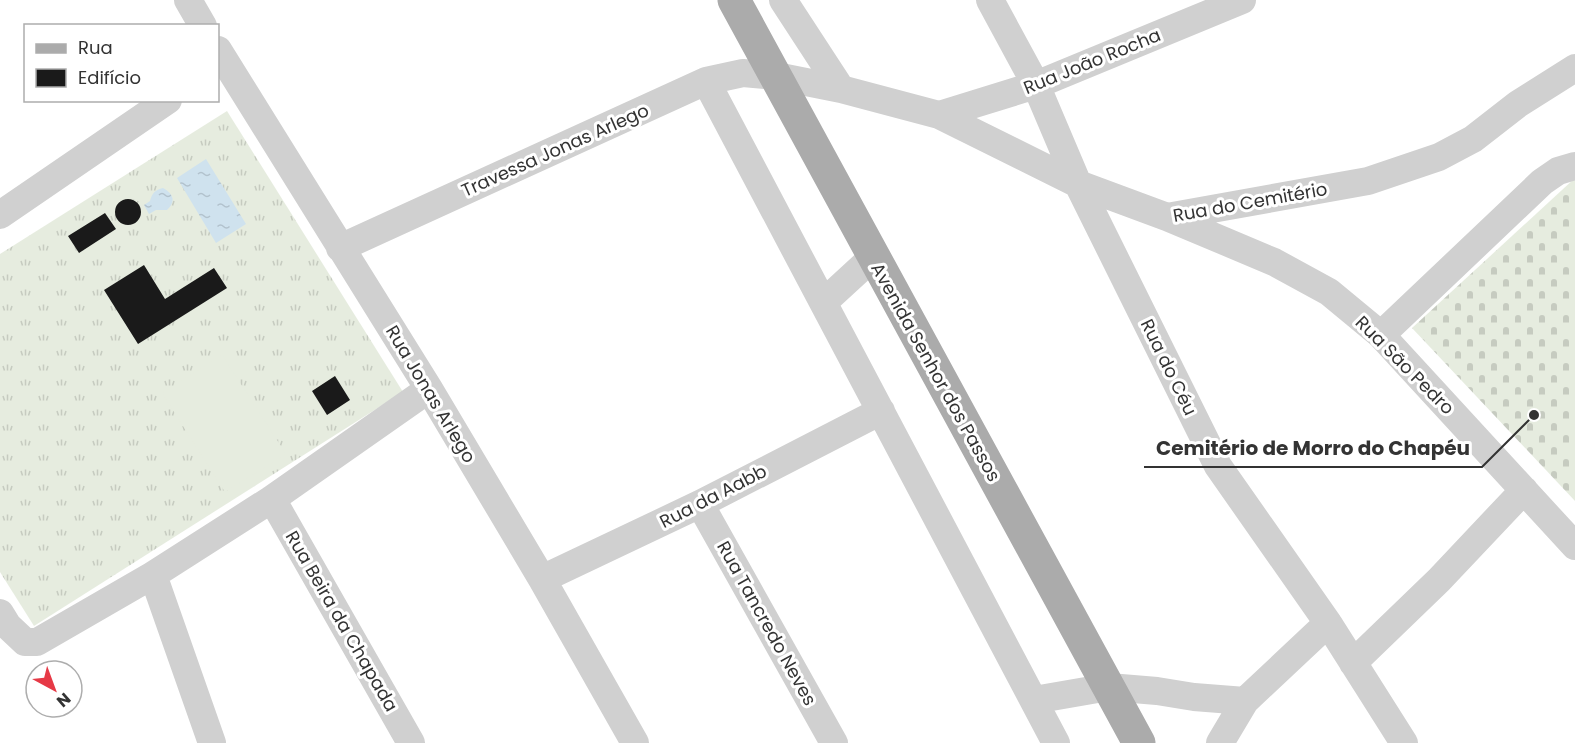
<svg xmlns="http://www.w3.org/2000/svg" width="1575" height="743" viewBox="0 0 1575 743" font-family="Poppins,sans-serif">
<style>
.grass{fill:url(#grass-tufts)}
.cemetery{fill:url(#cemetery-stones)}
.garden{fill:#e6ecdf}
.water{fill:url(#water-ripples)}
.building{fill:#1a1a1a}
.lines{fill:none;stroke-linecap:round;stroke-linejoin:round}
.street{stroke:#d0d0d0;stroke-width:28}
.primary{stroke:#ababab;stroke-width:33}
.labels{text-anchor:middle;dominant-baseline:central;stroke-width:6;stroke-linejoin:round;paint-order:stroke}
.street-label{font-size:18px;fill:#333;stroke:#fff}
.leader{fill:none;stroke:#333;stroke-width:2}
.callout-dot{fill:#333;stroke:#fff;stroke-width:2}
.callout-label{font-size:20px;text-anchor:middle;font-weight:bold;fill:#333;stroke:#fff;stroke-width:6;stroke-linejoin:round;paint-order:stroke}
</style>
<defs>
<pattern id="grass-tufts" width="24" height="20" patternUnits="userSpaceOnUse" patternTransform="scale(1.5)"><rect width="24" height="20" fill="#e6ecdf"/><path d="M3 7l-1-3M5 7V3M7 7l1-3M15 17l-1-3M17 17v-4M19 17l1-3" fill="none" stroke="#c6cbc0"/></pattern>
<pattern id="cemetery-stones" width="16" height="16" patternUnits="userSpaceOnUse" patternTransform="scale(1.5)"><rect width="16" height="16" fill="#e6ecdf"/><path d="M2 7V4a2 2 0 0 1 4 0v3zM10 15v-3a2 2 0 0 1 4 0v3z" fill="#c6cbc0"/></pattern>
<pattern id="water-ripples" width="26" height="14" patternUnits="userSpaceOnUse" patternTransform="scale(1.5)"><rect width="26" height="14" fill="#cfe2ee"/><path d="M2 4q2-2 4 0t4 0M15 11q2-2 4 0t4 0" fill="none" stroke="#b2c2cd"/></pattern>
</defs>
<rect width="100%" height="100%" fill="#fff"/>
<path class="grass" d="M227,111L403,392L34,626L0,572V254Z"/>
<path class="cemetery" d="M1575,178V501L1412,328Z"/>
<path class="garden" d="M222,355L286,454L225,492L162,393Z"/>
<path class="water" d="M206,159L246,224L216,243L177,178Z
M163,188C174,194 176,202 167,210H156L149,214L144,205L150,201C152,193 155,190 163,188Z"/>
<path class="building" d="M115 212a13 13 0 1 1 26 0a13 13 0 1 1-26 0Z
M105,213L116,229L79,253L68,236Z
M144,265L165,299L214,268L227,288L138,344L104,290Z
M335,376L350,400L327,415L312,391Z"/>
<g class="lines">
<path class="street" d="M188,0L203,26
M783,0L841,89
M990,0L1036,85L1078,184L1218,466L1328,623L1404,743
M218,50L429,389L542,579L635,743
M706,81L1056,743
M939,115L1036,85L1242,0
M0,215L168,100
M1167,217L1274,262L1329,292L1381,335L1575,546
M340,248L706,81L743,73L776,76L841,89L939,115L1078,184L1167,217L1368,181L1439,157L1473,139L1518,104L1575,68
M824,302L873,257
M1381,335L1542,182L1558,171L1575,166
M272,499L411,743
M700,504L834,743
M153,575L212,743
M542,579L700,504L881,411
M0,613L8,626L25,642H37L153,575L272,499L429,389
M1353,663L1439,580L1524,490
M1034,700L1109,687L1157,691L1194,697L1245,701
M1220,743L1245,701L1328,623"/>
<path class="primary" d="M734,0L1139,743"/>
</g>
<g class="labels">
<g class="street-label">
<text transform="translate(1092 61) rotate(-22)">Rua João Rocha</text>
<text transform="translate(555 150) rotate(-24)">Travessa Jonas Arlego</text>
<text transform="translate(1250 202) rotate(-10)">Rua do Cemitério</text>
<text transform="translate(1405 365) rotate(45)">Rua São Pedro</text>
<text transform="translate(1169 367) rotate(64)">Rua do Céu</text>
<text transform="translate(936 372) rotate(61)">Avenida Senhor dos Passos</text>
<text transform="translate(431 394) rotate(59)">Rua Jonas Arlego</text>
<text transform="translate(713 496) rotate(-27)">Rua da Aabb</text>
<text transform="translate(342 621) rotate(60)">Rua Beira da Chapada</text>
<text transform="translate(767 623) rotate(61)">Rua Tancredo Neves</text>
</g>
</g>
<path class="leader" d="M1534 415L1482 467H1144"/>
<circle class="callout-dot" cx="1534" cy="415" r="6"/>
<g class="callout-label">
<text x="1313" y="455">Cemitério de Morro do Chapéu</text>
</g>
<rect x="24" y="24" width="195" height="78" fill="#ffffff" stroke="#adadad" stroke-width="1.5"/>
<rect x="36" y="44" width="30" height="9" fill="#ababab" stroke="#adadad" stroke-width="1.5"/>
<text x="78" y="54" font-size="18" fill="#333333">Rua</text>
<rect x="36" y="69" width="30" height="18" fill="#1a1a1a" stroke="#adadad" stroke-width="1.5"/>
<text x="78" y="84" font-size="18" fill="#333333">Edifício</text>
<g transform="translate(54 689) rotate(139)"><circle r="28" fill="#ffffff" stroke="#adadad" stroke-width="1.5"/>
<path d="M0-4.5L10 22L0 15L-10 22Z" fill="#e63946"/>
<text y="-9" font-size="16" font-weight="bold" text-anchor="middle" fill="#333333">N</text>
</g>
</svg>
